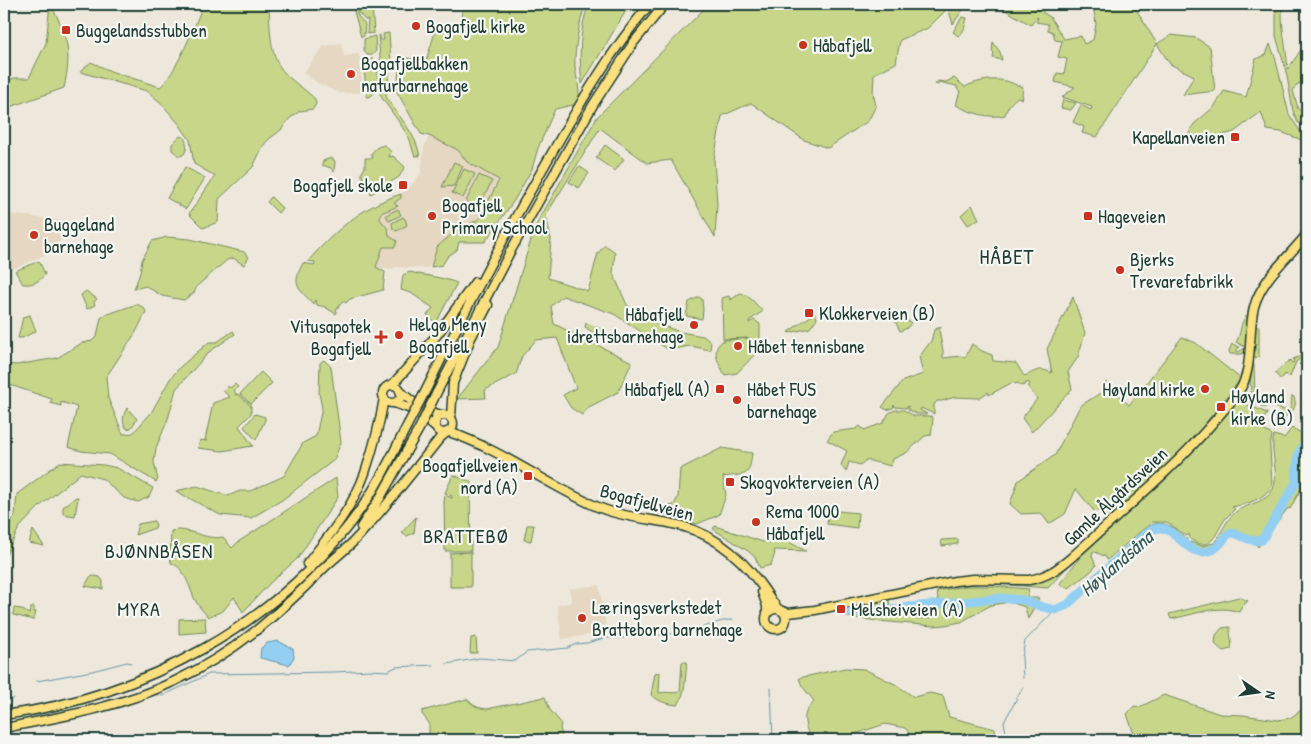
<svg xmlns="http://www.w3.org/2000/svg" width="1311" height="744" viewBox="0 0 1311 744" font-family="'Patrick Hand',sans-serif">
<style>
.built{fill:#e5d7c1}
.green{fill:#c8d689;stroke:#748a5e}
.water{fill:#93cff3;stroke:#6595a7}
.lines{fill:none;stroke-linecap:round;stroke-linejoin:round}
.stream{stroke:#6595a7;stroke-width:1}
.river{stroke:#93cff3;stroke-width:9}
.primary-casing{stroke:#1f3d34;stroke-width:11}
.trunk-casing{stroke:#1f3d34;stroke-width:11}
.primary{stroke:#fce080;stroke-width:8}
.trunk{stroke:#fce080;stroke-width:8}
.trunk-bridge-casing{stroke:#1f3d34;stroke-width:11;stroke-linecap:butt}
.trunk-bridge{stroke:#fce080;stroke-width:8}
.poi-dot{fill:#c8321e;stroke:#f6f6f2;stroke-width:2}
.labels{text-anchor:middle;dominant-baseline:central;stroke-width:4.5;stroke-linejoin:round;paint-order:stroke}
.poi-label{font-size:19px;fill:#1f3d34;stroke:#f6f6f2;text-anchor:start}
.street-label{font-size:19px;fill:#1f3d34;stroke:#f6f6f2}
.neighbourhood-label{font-size:20px;letter-spacing:1px;fill:#1f3d34;stroke:#f6f6f2}
.water-label{font-size:20px;font-style:italic;fill:#365a5a;stroke:#f6f6f2}
.quarter-label{font-size:21px;letter-spacing:1px;fill:#1f3d34;stroke:#f6f6f2}
</style>
<rect width="100%" height="100%" fill="#eee8dc"/>
<filter id="ink" filterUnits="userSpaceOnUse"><feTurbulence type="fractalNoise" baseFrequency=".02" numOctaves="2"/><feDisplacementMap in="SourceGraphic" scale="10" xChannelSelector="R" yChannelSelector="G"/><feConvolveMatrix kernelMatrix="1 2 1 2 8 2 1 2 1" color-interpolation-filters="sRGB"/></filter>
<g filter="url(#ink)">
<path class="built" d="M341,43L344,56L359,54L363,93H339L319,84L303,73L324,46Z
M429,136L458,150L468,162L499,179L479,219L453,233L437,247L433,262L427,268L397,267L391,269L376,268L383,246L390,247L397,241L389,236L388,229L380,219L381,213L397,206L394,203L401,198V194L410,187L421,173L424,148Z
M4,213L41,218L71,222L54,251L13,269L6,267L9,249L4,248Z
M599,585L607,632L562,639L557,605L572,602L569,589Z"/>
<path class="green" d="M50,4C68,34 72,53 64,88L4,109V82L14,78H29L46,43Z
M203,4H269C270,25 269,52 282,70C291,81 305,89 315,99L316,104L313,109L300,111L289,119L281,130L268,140L263,146L253,167L219,199L218,222L203,228L189,214L215,176L194,164L190,140L179,124L160,102L147,91L80,72L91,62L113,72L160,87C174,77 197,22 203,4Z
M352,4H355L358,16L365,24L364,36L361,37Z
M356,4H372L374,33L367,34L368,20H365L358,12Z
M461,4H528L531,5L533,4H586C580,17 574,50 575,66C576,79 582,92 577,104L555,109L538,148L532,169L515,199L485,242H459L457,250L448,256L442,265L431,267L437,247L453,233L479,219L499,180L467,162L458,150L429,136L421,134L397,92L400,57L426,61L436,29L460,28L462,10Z
M589,4H630L582,84C579,58 579,28 589,4Z
M709,4H967L953,24L948,8L928,28L900,40L896,63L874,74L873,93L876,106L868,121L828,148L804,140L751,103L722,116L714,159L717,204L715,237L671,160L647,163L600,128L546,215L551,239L548,278L588,291L598,253L605,245L615,252L613,273L627,305L650,321L680,332L703,336L711,342L710,350L690,346L669,350L614,314L563,296L551,306L554,324L632,362L618,392L589,407L582,415L571,408L563,395L576,388L557,338L536,340L522,356L516,374L485,390L486,398L457,399L498,347L535,227L597,117Z
M995,4H1042L1045,8L1042,12L1050,17L1064,39L1081,36L1084,44L1093,40L1096,24L1093,4H1133L1157,44L1171,35L1196,38L1210,47L1215,91L1183,95L1194,76L1170,64L1157,44L1097,137L1082,133L1084,127L1073,122L1081,105L1091,110L1092,107L1062,97L1075,87L1055,82L1057,73L1064,74L1067,59L1058,57L1062,41L1055,40L1053,32L1048,30V24L1036,22L1038,18L1037,17L1031,25Z
M1276,4H1282C1281,25 1286,47 1288,69L1307,41V86L1299,83L1293,90L1298,109L1307,115V122L1298,123L1293,111L1286,71L1276,36Z
M962,17L967,18C965,25 965,32 958,36L953,32Z
M389,33L391,62L386,96L388,100C400,118 416,134 420,156H415C412,151 412,144 409,138C401,124 391,111 382,98L380,93L382,77L378,35H380V40H384L383,34Z
M375,36L376,51L372,55H367L364,50V39Z
M993,42L1000,52L1002,60L993,58L994,53L992,52Z
M1270,44L1275,57L1289,114L1307,142L1281,132L1267,130L1261,112L1234,132L1183,145L1194,124L1214,107L1224,91L1246,97L1256,59L1266,55Z
M373,59C380,66 378,81 377,90L371,96L367,97L363,60Z
M954,78L965,87C977,80 999,77 1012,83C1016,85 1019,86 1023,87L1022,94L1023,98L1021,99L1018,97C1011,102 1007,107 1005,115C989,119 971,113 956,105L960,91L957,89V86L939,82L938,85L935,84L938,81L946,82Z
M1063,100L1076,103L1071,110L1061,108Z
M180,136L184,137C187,143 188,150 183,155L179,156L172,150V144Z
M385,145L391,152L389,157L393,156L405,167L399,177L371,194L361,174L365,167V158H373L371,154C375,148 378,146 385,145Z
M605,145L624,159L615,171L596,158Z
M331,158L335,161L334,172L331,168L322,165L323,161Z
M454,162L463,166L454,186L442,187Z
M579,166L589,173L579,188L569,182Z
M185,167L205,178L186,209L167,198Z
M464,169L475,174L463,198L452,193Z
M479,175L492,181L479,207L466,201Z
M401,194V198L394,203L398,206L381,213L380,219L388,229L389,236L397,241L395,247H383L376,267L385,272L383,290L350,299L346,303L343,301L336,310L337,312L336,314L325,307L317,305L315,300L313,304C298,287 291,286 303,263L314,265L315,262L308,261C336,230 361,207 401,194Z
M271,197L282,208L278,213L267,202Z
M972,205L979,219L968,225L961,215Z
M398,209L401,215L389,221L386,215Z
M403,217L405,219L407,225L397,231L393,229L392,223Z
M167,237L190,239L244,252L249,257L244,265L233,258L227,260L197,286L194,293L184,300L162,296L146,286L134,289L140,273L142,260L152,241Z
M39,261L45,274C39,282 33,285 23,284L15,271Z
M410,272C426,276 442,277 457,283L436,323L427,315L433,308L411,293L401,290L403,275Z
M86,291L97,299L94,302L95,305L87,309L81,295Z
M740,293C749,294 756,305 763,311L749,321V323L754,320L760,324V349L737,373L725,375C719,364 709,349 724,340L750,338L723,339L722,298L729,296L731,300Z
M699,297L702,299L703,310L702,319L686,316L689,302Z
M1073,297L1085,333L1078,357L1068,372L1072,389L1032,432L1022,418L1037,399L1028,387L1030,384L1027,382L1026,384L1022,386L1018,383L1015,384L1013,382L989,395L988,392L979,398L955,397L942,401H937L934,405V414L921,408L920,410L927,414H917L908,410V406L906,408L895,407L894,405L893,408L887,410L882,407L903,381L923,374L919,357L931,341L934,330L942,326L939,330L943,351V358L961,356L965,358L972,344L982,351L992,355L993,361L1016,363L1024,376C1037,372 1037,366 1052,373L1047,349Z
M137,304L144,308L146,312L136,332L106,377L108,398L123,434L133,433L151,413L170,379L180,367L209,342H217L233,331L235,334L209,352L176,389L168,419L156,448L154,462L158,480L156,482L110,454L81,451L68,447L77,407L61,402V406L50,403L52,399L4,383V364L16,365L57,358L82,343L92,341L97,336L101,318L105,315Z
M815,313L817,318L810,328L789,333L788,332Z
M30,315L36,331L22,338H18L23,317Z
M902,316L911,323L907,328L900,331L895,321Z
M1246,316L1250,318L1246,349L1242,354H1230L1229,351L1232,344L1240,347L1236,350L1238,352L1245,348V347L1236,342C1242,333 1239,325 1246,316Z
M586,323L606,331L602,335L592,332L585,327Z
M1259,326V356L1256,359L1254,356L1252,358L1254,365L1255,396L1266,406L1265,408L1253,401L1249,392H1251L1252,386L1250,385L1254,328Z
M1182,337L1196,343L1241,379L1185,449L1114,515L1093,510L1076,489L1065,514L1049,524L1041,513L1021,514L1010,504L1018,481L1055,455L1080,406L1105,390L1106,382L1129,405Z
M1307,354V367L1304,365L1303,367L1299,364L1306,360L1300,359L1296,362L1290,377L1285,374L1281,380L1275,373L1290,360L1292,363L1294,362L1293,359Z
M324,360L331,367L341,442L334,460L282,500L251,518L220,515L176,491L197,486L228,496L240,491H250L284,476L303,443L316,436L322,408L319,393L320,363Z
M261,372L272,383L251,404L240,394Z
M235,384L238,387L234,391L236,393L235,395L238,394L251,406V414L239,426L253,446L222,451L198,448L200,440L207,441L205,440L213,403L230,397L223,391L228,386L230,388Z
M1292,396L1294,397C1297,405 1294,410 1289,416H1283L1280,410L1273,406L1274,405L1286,411C1294,408 1290,402 1292,396Z
M1239,401L1267,413L1260,428L1272,435L1270,447L1272,485C1265,500 1246,504 1232,507L1235,509C1231,513 1225,518 1222,524C1214,538 1209,552 1190,539L1189,534L1187,536L1167,522H1152L1107,560L1106,557L1093,551L1092,556L1096,566L1089,573L1069,588L1060,585L1061,582L1088,547L1204,440L1232,405Z
M127,408L137,419L131,428L127,429C121,421 123,415 127,408Z
M895,410H904L914,416H931L933,419L931,435L925,436L906,453L893,459L891,466L866,460L860,465L849,462L846,472L841,465L847,451L827,440L833,432L856,429L860,426L864,430L883,423L889,413Z
M255,414L265,417V420L256,440L244,427Z
M1292,428L1307,436V482L1303,485L1290,509L1288,508L1258,547L1253,541L1233,532C1216,534 1218,561 1189,546L1190,542L1202,546L1214,543C1223,532 1225,520 1237,511C1250,502 1272,503 1275,482C1277,466 1270,451 1274,435L1284,438Z
M722,448L752,453C749,479 747,473 723,477L726,495L719,515L697,524L663,513L665,507L674,505L678,497L680,469Z
M60,462L104,465L117,468L153,488L149,497L138,502L124,498L103,479L81,473L40,506L19,528L4,559V523H6L9,525L15,516L17,494Z
M453,475L472,482L470,490L471,551H445L444,502L445,495L452,498V496L445,493Z
M336,478L338,497L298,558L271,582L243,612L234,597L223,611L208,617C204,612 198,606 195,600C190,589 184,566 171,563L170,555L171,531C188,526 205,541 223,537L232,548L238,542Z
M76,497H78L75,516L63,514V507Z
M828,510L858,513L857,528L827,524Z
M416,517L414,533L407,536L403,534L402,532Z
M154,521L156,525L155,528L135,535L138,524Z
M1157,523C1170,523 1178,531 1187,539L1186,544C1172,529 1160,518 1142,535L1141,533L1149,526Z
M527,525H534L531,541L524,540Z
M715,526L763,542H774L781,538L806,551L774,550L775,553L771,565L760,568L755,557L748,551L713,529Z
M33,530L44,546L29,543Z
M1140,534V536L1088,583L1086,582Z
M958,539V544L942,546L941,540Z
M471,552V587H450V553Z
M1068,566L1048,588L983,583L930,589L955,583L1017,582L1056,573Z
M94,576L100,577L103,581V589L85,586L90,577Z
M965,586H994L1029,589L1027,598H1039L1028,619L1025,607L1010,602L991,605L961,622L945,625L934,626L878,621L847,617L849,611L889,599L890,609L911,607L914,609L912,613L917,619L930,618V602L938,600L937,591Z
M1239,597L1248,601L1243,605L1239,612C1218,604 1193,615 1171,619L1169,614Z
M32,607H34V612H36L34,620L13,615L14,608L21,609L29,614L30,609Z
M205,618L206,632L179,634V619Z
M1230,627C1229,635 1233,642 1231,649L1223,651L1215,644L1216,635L1222,628Z
M476,637L477,653H470L471,638Z
M682,662H687C685,678 686,692 678,705C667,704 660,702 651,695L655,673L660,672L659,693C667,691 672,694 680,692Z
M845,668L864,669L895,684L914,697L930,693L943,696L949,717L995,729L997,740H915L905,728L885,724L858,733L843,740L809,737C804,720 801,715 814,701L802,686L799,678Z
M1164,695L1220,714L1243,715L1278,720L1290,718L1307,706V740H1168L1165,735L1158,740H1136L1127,714L1134,706L1140,707Z
M545,697L550,710L561,723L560,728L563,740H429V723L422,714V711L467,699C473,706 478,708 487,709Z"/>
<path class="water" d="M278,641L293,649L294,657L289,665L260,658L261,648L267,643Z"/>
<g class="lines">
<path class="stream" d="M447,664L480,658L515,661L527,652L568,648L576,644L587,643L604,638H624L632,634C648,639 686,632 703,627C714,624 721,620 733,620
M1023,678L1022,657L1025,641L1055,610
M37,681L92,671L127,662L131,663
M771,688L773,740
M159,695L162,696L209,674L335,672L369,670L388,671L396,667L433,665
M4,703L14,698
M1005,740L1007,738L1004,722L1023,687"/>
<path class="river" d="M848,613L1001,598L1023,600L1043,607L1055,610L1067,605L1143,536C1175,508 1180,563 1212,550C1220,547 1223,539 1229,533C1242,532 1245,543 1262,540L1296,483L1298,455L1307,439"/>
<defs>
<path id="primary" d="M383 394a9 9 0 1 1 18 0a9 9 0 1 1-18 0Z
M400,391C413,403 424,411 442,415
M394,403L414,410L436,428
M435 424a9 9 0 1 1 18 0a9 9 0 1 1-18 0Z
M449,432C499,449 543,482 591,504C616,516 642,518 669,523C708,530 738,553 761,585C767,593 772,602 779,610
M762,592L767,606V615
M766 619a10 10 0 1 1 20 0a10 10 0 1 1-20 0Z
M782,611L788,613L815,610L955,581L973,579L1029,580C1047,577 1059,568 1072,557C1121,512 1174,469 1217,418C1225,408 1236,398 1242,386C1253,364 1248,331 1254,307C1262,278 1289,257 1307,234"/>
<path id="trunk" d="M392,385L437,335L475,282
M426,390C462,316 500,244 541,172C574,114 606,56 650,4
M436,394L510,252L593,105L634,42L665,4
M451,418L453,383L471,338L488,305
M361,527L380,498L419,429
M307,564C329,536 353,507 365,473C373,449 380,423 384,398
M4,715C142,697 278,625 360,510C379,484 393,453 408,424
M4,728C62,717 121,707 175,681C234,653 274,618 319,573C329,562 342,553 353,542C384,510 412,473 440,438L447,432"/>
</defs>
<use href="#primary" class="primary-casing"/>
<use href="#trunk" class="trunk-casing"/>
<use href="#primary" class="primary"/>
<use href="#trunk" class="trunk"/>
<defs>
<path id="trunk-bridge" d="M408,424L426,390
M419,429L436,394"/>
</defs>
<use href="#trunk-bridge" class="trunk-bridge-casing"/>
<use href="#trunk-bridge" class="trunk-bridge"/>
</g>
</g>
<g class="poi-dot">
<circle cx="416" cy="26" r="5"/>
<rect x="61" y="25" width="10" height="10" rx="2.5"/>
<circle cx="803" cy="45" r="5"/>
<circle cx="351" cy="74" r="5"/>
<rect x="1230" y="132" width="10" height="10" rx="2.5"/>
<rect x="398" y="180" width="10" height="10" rx="2.5"/>
<circle cx="432" cy="216" r="5"/>
<rect x="1083" y="211" width="10" height="10" rx="2.5"/>
<circle cx="34" cy="235" r="5"/>
<circle cx="1120" cy="270" r="5"/>
<rect x="804" y="308" width="10" height="10" rx="2.5"/>
<circle cx="694" cy="325" r="5"/>
<circle cx="399" cy="335" r="5"/>
<path d="M378.5 329.5h5v5h5v5h-5v5h-5v-5h-5v-5h5z"/>
<circle cx="738" cy="346" r="5"/>
<rect x="715" y="384" width="10" height="10" rx="2.5"/>
<circle cx="1205" cy="389" r="5"/>
<circle cx="737" cy="400" r="5"/>
<rect x="1216" y="402" width="10" height="10" rx="2.5"/>
<rect x="523" y="471" width="10" height="10" rx="2.5"/>
<rect x="725" y="477" width="10" height="10" rx="2.5"/>
<circle cx="756" cy="522" r="5"/>
<rect x="836" y="604" width="10" height="10" rx="2.5"/>
<circle cx="582" cy="618" r="5"/>
</g>
<g class="labels">
<g class="poi-label">
<text x="426" y="26">Bogafjell kirke</text>
<text x="76" y="30">Buggelandsstubben</text>
<text x="813" y="45">Håbafjell</text>
<text x="361" y="63">Bogafjellbakken<tspan x="361" dy="22">naturbarnehage</tspan></text>
<text x="1225" y="137" text-anchor="end">Kapellanveien</text>
<text x="393" y="185" text-anchor="end">Bogafjell skole</text>
<text x="442" y="205">Bogafjell<tspan x="442" dy="22">Primary School</tspan></text>
<text x="1098" y="216">Hageveien</text>
<text x="44" y="224">Buggeland<tspan x="44" dy="22">barnehage</tspan></text>
<text x="1130" y="259">Bjerks<tspan x="1130" dy="22">Trevarefabrikk</tspan></text>
<text x="819" y="313">Klokkerveien (B)</text>
<text x="684" y="314" text-anchor="end">Håbafjell<tspan x="684" dy="22">idrettsbarnehage</tspan></text>
<text x="409" y="324">Helgø Meny<tspan x="409" dy="22">Bogafjell</tspan></text>
<text x="371" y="326" text-anchor="end">Vitusapotek<tspan x="371" dy="22">Bogafjell</tspan></text>
<text x="748" y="346">Håbet tennisbane</text>
<text x="710" y="389" text-anchor="end">Håbafjell (A)</text>
<text x="747" y="389">Håbet FUS<tspan x="747" dy="22">barnehage</tspan></text>
<text x="1195" y="389" text-anchor="end">Høyland kirke</text>
<text x="1231" y="396">Høyland<tspan x="1231" dy="22">kirke (B)</tspan></text>
<text x="518" y="465" text-anchor="end">Bogafjellveien<tspan x="518" dy="22">nord (A)</tspan></text>
<text x="740" y="482">Skogvokterveien (A)</text>
<text x="766" y="511">Rema 1000<tspan x="766" dy="22">Håbafjell</tspan></text>
<text x="592" y="607">Læringsverkstedet<tspan x="592" dy="22">Bratteborg barnehage</tspan></text>
<text x="851" y="609">Melsheiveien (A)</text>
</g>
<g class="street-label">
<text transform="translate(1115 496) rotate(-43)">Gamle Ålgårdsveien</text>
<text transform="translate(647 502) rotate(15)">Bogafjellveien</text>
</g>
<g class="neighbourhood-label">
<text x="466" y="535">BRATTEBØ</text>
<text x="159" y="550">BJØNNBÅSEN</text>
<text x="139" y="608">MYRA</text>
</g>
<g class="water-label">
<text transform="translate(1116 563) rotate(-41)">Høylandsåna</text>
</g>
<g class="quarter-label">
<text x="1007" y="256">HÅBET</text>
</g>
</g>
<rect width="1311" height="744" fill="none" stroke="#f6f6f2" stroke-width="20"/>
<rect x="10" y="10" width="1291" height="724" fill="none" stroke="#1f3d34" stroke-width="2" filter="url(#ink)"/>
<g transform="translate(1258 692) rotate(103)" stroke="#f6f6f2" stroke-width="4" paint-order="stroke">
<path d="M0-4L9 19L0 12L-9 19Z" fill="#1f3d34"/>
<text y="-8" font-size="14" font-weight="bold" text-anchor="middle" fill="#1f3d34">N</text>
</g>
</svg>
